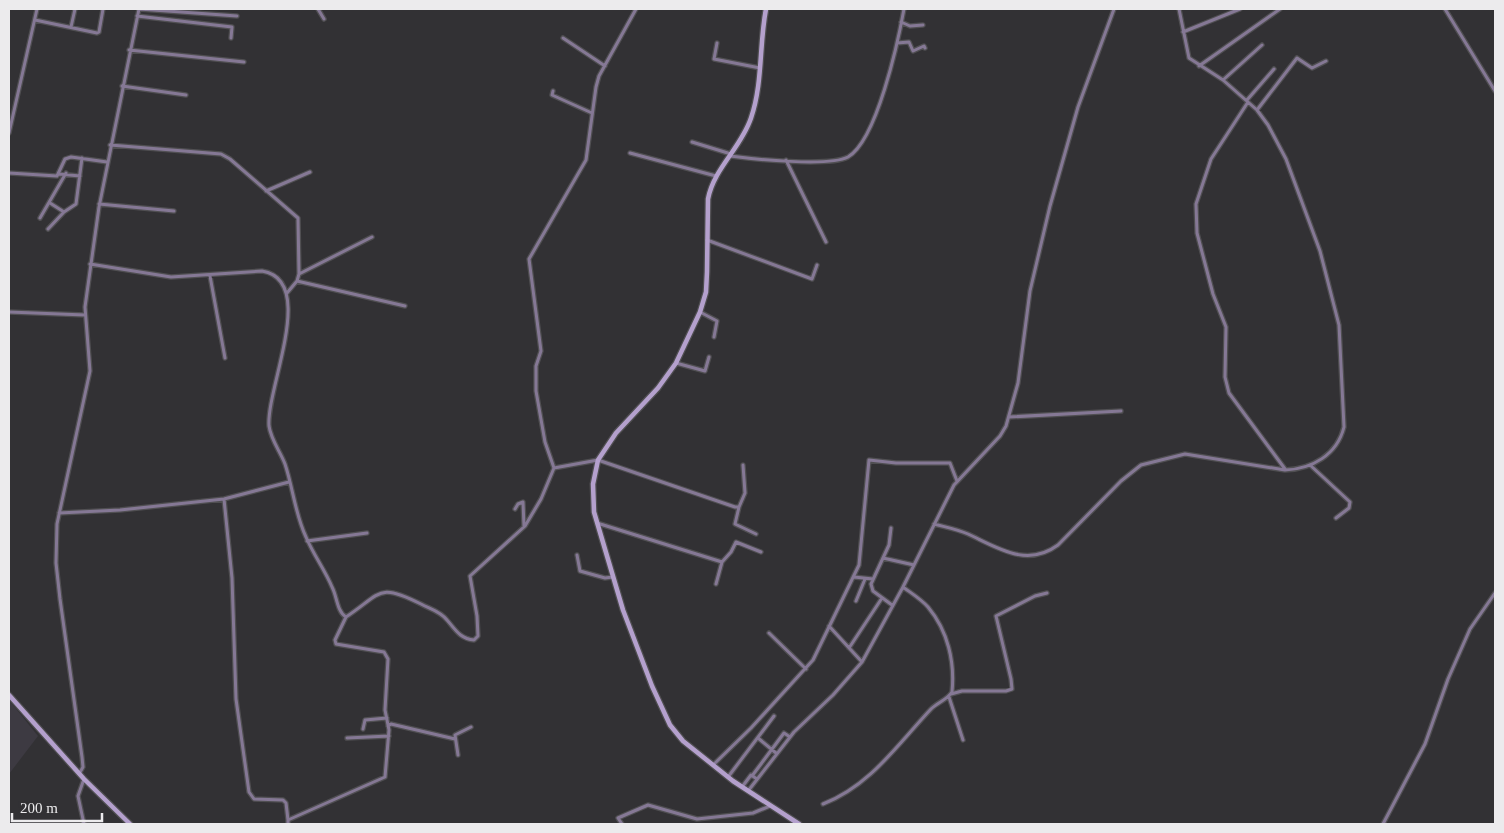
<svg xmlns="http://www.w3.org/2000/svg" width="1504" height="833" viewBox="0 0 1504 833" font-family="Georgia,serif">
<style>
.built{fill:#3d3a42}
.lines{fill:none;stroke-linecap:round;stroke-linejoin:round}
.street-casing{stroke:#504f52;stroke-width:5.5}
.secondary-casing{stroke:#504f52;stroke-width:7}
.street{stroke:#857895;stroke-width:3}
.secondary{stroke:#b4a0cd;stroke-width:4.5}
</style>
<rect width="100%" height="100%" fill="#323134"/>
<path class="built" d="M9,700L38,736L9,774Z"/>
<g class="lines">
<defs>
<path id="street" d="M139,9L237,16
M318,9L324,19
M1445,9L1495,91
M137,16L232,27L231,38
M35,20L97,33L99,32L103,9
M901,22L910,26L923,25
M71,27L75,9
M1183,32L1240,9
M563,38L605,66
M717,43L714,59L760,68
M897,43L909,42L913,51L924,46L925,48
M129,50L244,62
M1199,66L1280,9
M1223,80L1262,45
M122,86L186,95
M553,91L552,95L592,113
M1247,100L1274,69
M1248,102L1211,159L1196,204L1197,233L1213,294L1226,327L1225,377L1229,393L1285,469
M1257,110L1297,58L1312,68L1326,61
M9,133L37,9
M692,142L731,154
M110,145L221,154L230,159L298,218L299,274L297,281L287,293
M630,153L716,176
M730,156C753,159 829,167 848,157C877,140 898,42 904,9
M786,160L826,242
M9,173L57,176L65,159L71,157L107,162
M59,174L80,176
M266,191L310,172
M50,203L64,212
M99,204L174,211
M40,218L66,173
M48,229L64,212L76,204L82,158
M707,240L812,279L817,265
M90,264L171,277L262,271C318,280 266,388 269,426C271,440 280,451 285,464C293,488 295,514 306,537C313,554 325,570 332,587C337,596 337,612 346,617C382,593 378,582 421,604C430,609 440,611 447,620C455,629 460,639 474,640L478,636L477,616L470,576L525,526L541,499L554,468L598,460L735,507H739L745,493L743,465
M299,274L372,237
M210,276L225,358
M297,281L405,306
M9,312L85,315
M700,312L717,321L714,337
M676,363L705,371L709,357
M1009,417L1121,411
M1310,465L1350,502L1349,508L1336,518
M554,468L545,442L536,391V366L541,351L529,259L586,160L596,87L599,76L636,9
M224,499L232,578L236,699L249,792L254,799L283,800L286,803L288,820
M739,507L735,524L756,534
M515,509L518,504L523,502L524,526
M59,513L120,510L224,499L289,482
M597,523L722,562
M934,524C945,527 957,529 968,534C998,548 1027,568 1058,545L1121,481L1141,465L1185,454L1285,470C1312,469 1337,455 1344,427L1339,325L1320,251L1286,159L1268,125L1257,110L1223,80L1189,58L1179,9
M891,528L889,545L871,584L873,591L892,605
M307,541L367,533
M577,555L580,571L605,578L613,577
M883,558L914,565
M854,577L873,579
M716,584L722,562L731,552L736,542L761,552
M856,601L865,579
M829,626L862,662
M769,633L806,669
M849,648L882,598
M951,694L962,691H1006L1012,689L1011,679L996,616L1035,596L1047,593
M949,697L963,740
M388,726L391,724L455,739
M363,729L365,720L387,718
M347,738L389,736
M758,738L776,753
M458,755L455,735L471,727
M713,765L751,728L813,660L859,565L869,460L896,463H950L957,481
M79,774L83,767L82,757L60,599L56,563L57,524L90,371L85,307L99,207L139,9
M752,776L784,733L790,737
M728,777L774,716
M84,779L78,796L84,824
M742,787L751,775L757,779
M748,791L794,732L833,695L862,662L903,587L954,485L1000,436L1006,426L1018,383L1030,291L1050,206L1078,107L1114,9
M823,804C870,786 898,744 931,709C938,702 947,700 952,692C955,662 948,631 928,607C921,599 911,593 903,587
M288,824V820L385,777L389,730L385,710L388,659L384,652L336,644L335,640L346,617
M622,824L618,818L648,805L697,819L753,813L770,806
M1383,824L1425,744L1448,679L1470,629L1495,593"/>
<path id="secondary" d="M766,9C759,45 763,83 751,118C741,148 714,168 708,199L707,272L706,292L700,312L676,363L658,388L616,433L598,460L593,484L594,512L623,610L652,686L670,725L683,741L733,781L799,824
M9,695L84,779L130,824"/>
</defs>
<use href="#street" class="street-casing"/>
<use href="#secondary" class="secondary-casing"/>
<use href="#street" class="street"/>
<use href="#secondary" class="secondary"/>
</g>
<rect width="1504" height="833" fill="none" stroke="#ecebed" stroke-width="20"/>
<path d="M12 813v8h90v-8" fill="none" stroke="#ecebed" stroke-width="2.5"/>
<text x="20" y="813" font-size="15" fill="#ecebed" stroke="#323134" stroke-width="4" paint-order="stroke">200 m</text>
</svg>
